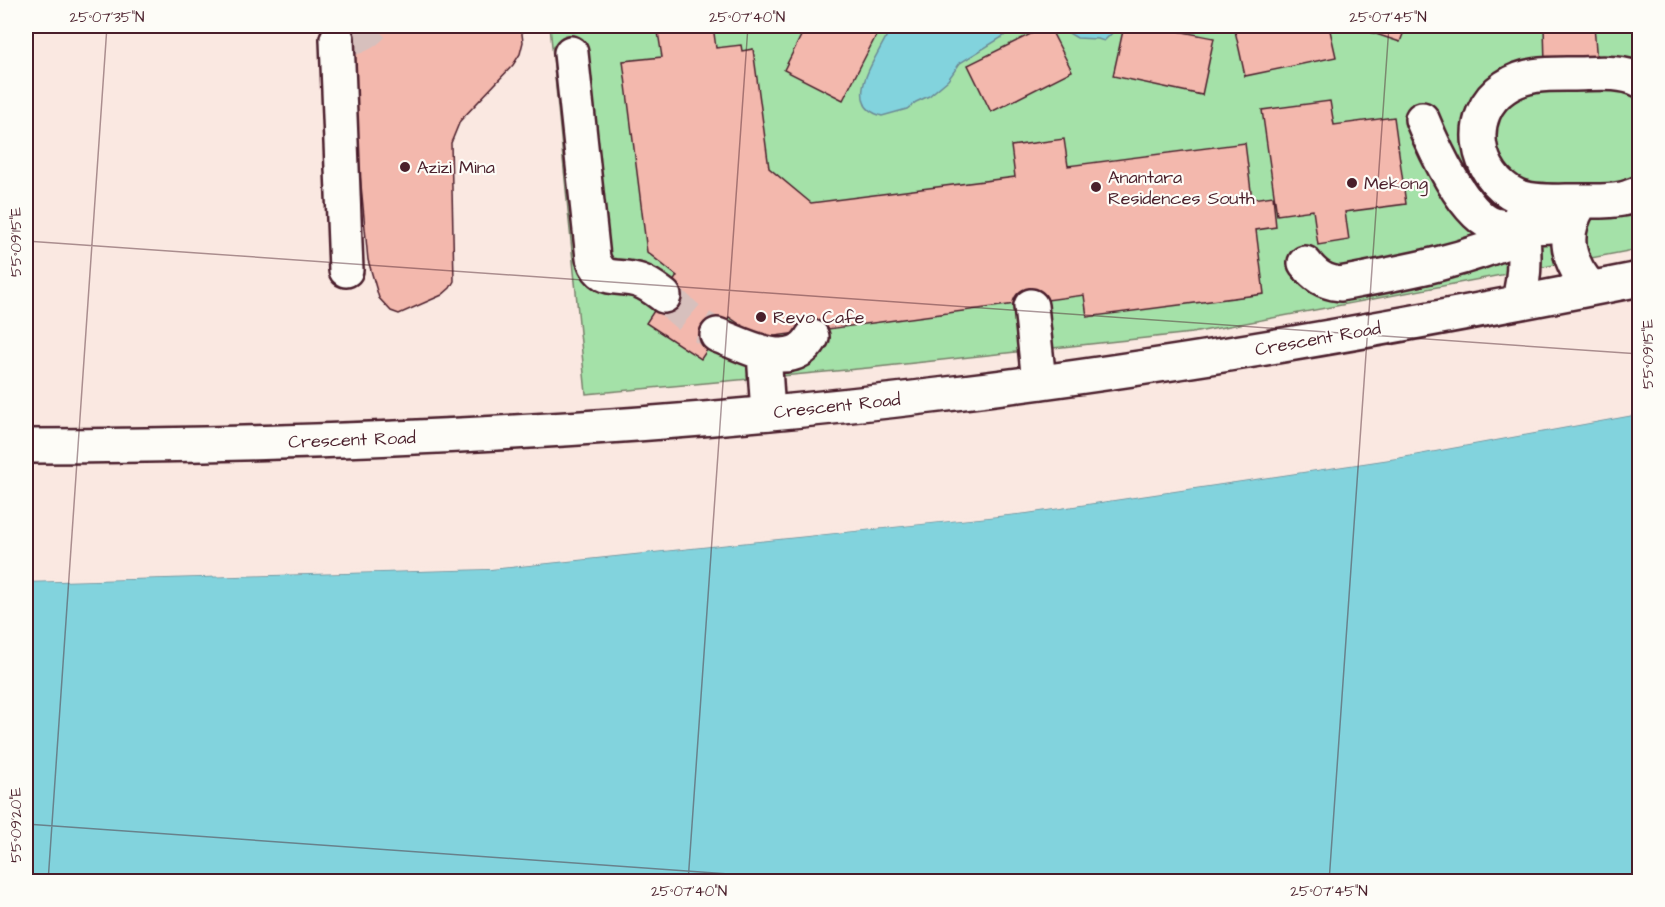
<svg xmlns="http://www.w3.org/2000/svg" width="1665" height="907" viewBox="0 0 1665 907" font-family="'Architects Daughter',sans-serif">
<style>
.green{fill:#a4e1a8;stroke:#77806a;stroke-width:1.5}
.water{fill:#82d3dd;stroke:#6c8b96;stroke-width:1.5}
.pier{fill:#fae8e1}
.building{fill:#f3b8ad;stroke:#4a1f2b;stroke-width:1.5}
.lines{fill:none;stroke-linecap:round;stroke-linejoin:round}
.minor-tunnel{stroke:#d7c0bd;stroke-width:33;stroke-dasharray:33 16;stroke-linecap:butt}
.minor-casing{stroke:#4a1f2b;stroke-width:38}
.major-casing{stroke:#4a1f2b;stroke-width:38}
.minor{stroke:#fdfcf7;stroke-width:33}
.major{stroke:#fdfcf7;stroke-width:33}
.ticks{fill:none;stroke:#4a1f2b;stroke-width:1.5;stroke-opacity:0.45}
.poi-dot{fill:#4a1f2b;stroke:#fdfcf7;stroke-width:2}
.labels{text-anchor:middle;dominant-baseline:central;stroke-width:4.5;stroke-linejoin:round;paint-order:stroke}
.poi-label{font-size:18px;fill:#4a1f2b;stroke:#fdfcf7;text-anchor:start}
.street-label{font-size:18px;fill:#4a1f2b;stroke:#fdfcf7}
.neatline{fill:none;stroke:#4a1f2b;stroke-width:2}
.ticks-label{font-size:15px;text-anchor:middle;fill:#4a1f2b}
</style>
<rect width="100%" height="100%" fill="#fae8e1"/>
<filter id="ink" filterUnits="userSpaceOnUse"><feTurbulence type="fractalNoise" baseFrequency=".0167" numOctaves="2"/><feDisplacementMap in="SourceGraphic" scale="12" xChannelSelector="R" yChannelSelector="G"/><feConvolveMatrix kernelMatrix="1 2 1 2 8 2 1 2 1" color-interpolation-filters="sRGB"/></filter>
<g filter="url(#ink)">
<path class="green" d="M550,26H1639V249L1192,333L868,368L586,394Z"/>
<path class="water" d="M891,26H1020L960,63L948,80L929,96L916,102L907,109L882,116C875,114 866,110 864,102C856,80 884,47 891,26Z
M1057,26H1114L1112,33L1104,41L1098,39L1077,38Z
M1639,414V881H26V582L491,569L921,524L1027,513L1397,458Z"/>
<path class="pier" d="M1640,411L1639,414L1397,458L1027,513L491,569L26,582V579L491,566L1026,510L1397,455Z"/>
<path class="building" d="M348,26H521L523,42L520,54L513,65L460,121L451,143L454,281L450,288L442,295L399,314L391,311L379,298L368,260L348,46Z
M657,26H713L716,48L741,45L742,51L753,49L769,168L811,203L1015,177L1011,146L1064,139L1068,166L1245,143L1252,199L1273,196L1276,227L1256,230L1264,294L1087,317L1084,295L760,338L729,317L701,359L646,323L677,276L647,252L623,61L662,57Z
M806,26H881L843,100L784,70Z
M1047,26H1049L1072,71L991,112L968,65Z
M1124,26H1152L1214,38L1202,95L1113,76Z
M1234,26H1329L1336,57L1245,76Z
M1358,26H1406L1400,42L1358,28Z
M1544,26H1594L1597,62L1545,64Z
M1330,101L1334,125L1394,117L1406,204L1345,212L1349,240L1318,245L1313,210L1277,215L1262,110Z"/>
<g class="lines">
<path class="minor-tunnel" d="M348,40C358,37 366,34 373,26
M664,296L695,323L717,335"/>
<defs>
<path id="minor" d="M337,39L346,270
M571,53L593,258C602,285 619,273 640,281C649,284 656,290 664,296
M1640,80C1619,70 1594,74 1572,74C1549,74 1525,73 1505,87C1464,114 1474,176 1517,196C1533,203 1559,201 1576,201C1591,201 1608,202 1622,199C1628,198 1634,195 1640,193
M1422,119C1433,146 1465,218 1495,225C1518,230 1545,226 1569,225
M1579,206C1561,236 1568,263 1591,288
M1305,263C1315,276 1324,282 1340,284C1404,272 1462,262 1523,235
M1518,302C1527,274 1524,244 1521,214
M1031,306L1039,382
M717,335C746,346 792,373 812,337
M764,353L768,413"/>
<path id="major" d="M26,446C331,445 635,432 939,395C1174,367 1407,325 1640,279"/>
</defs>
<use href="#minor" class="minor-casing"/>
<use href="#major" class="major-casing"/>
<use href="#minor" class="minor"/>
<use href="#major" class="major"/>
</g>
</g>
<path class="ticks" d="M26,241L1640,354M26,824L842,882M48,882L107,26M688,882L748,26M1329,882L1389,26"/>
<g class="poi-dot">
<circle cx="405" cy="167" r="6"/>
<circle cx="1352" cy="183" r="6"/>
<circle cx="1096" cy="187" r="6"/>
<circle cx="761" cy="317" r="6"/>
</g>
<g class="labels">
<g class="poi-label">
<text x="417" y="167">Azizi Mina</text>
<text x="1108" y="177">Anantara<tspan x="1108" dy="21">Residences South</tspan></text>
<text x="1364" y="183">Mekong</text>
<text x="773" y="317">Revo Cafe</text>
</g>
<g class="street-label">
<text transform="translate(1318 339) rotate(-10)">Crescent Road</text>
<text transform="translate(837 406) rotate(-6)">Crescent Road</text>
<text transform="translate(352 440) rotate(-2)">Crescent Road</text>
</g>
</g>
<rect width="1665" height="907" fill="none" stroke="#fdfcf7" stroke-width="66"/>
<rect x="33" y="33" width="1599" height="841" class="neatline"/>
<g class="ticks-label">
<text x="107" y="22">25°07'35"N</text>
<text x="747" y="22">25°07'40"N</text>
<text x="1388" y="22">25°07'45"N</text>
<text transform="translate(16 242) rotate(-90)" y="5">55°09'15"E</text>
<text transform="translate(1648 354) rotate(-90)" y="5">55°09'15"E</text>
<text transform="translate(16 825) rotate(-90)" y="5">55°09'20"E</text>
<text x="689" y="896">25°07'40"N</text>
<text x="1329" y="896">25°07'45"N</text>
</g>
</svg>
